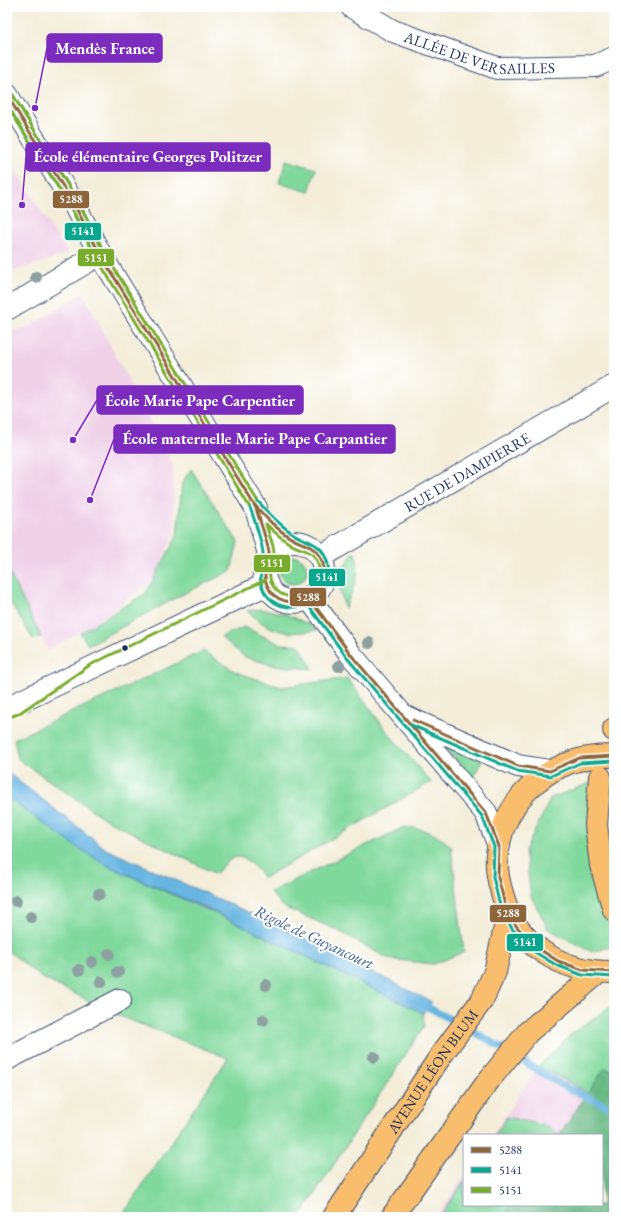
<svg xmlns="http://www.w3.org/2000/svg" width="621" height="1224" viewBox="0 0 621 1224" font-family="'EB Garamond',serif">
<style>
.built{fill:#eed0e7}
.green{fill:#80d89d;stroke:#4e847e}
.forest{fill:#68b884;stroke:#427471}
.water{fill:#68b5e2;stroke:#4272a0}
.lines{fill:none;stroke-linecap:round;stroke-linejoin:round}
.stream{stroke:#68b5e2;stroke-width:7}
.minor-casing{stroke:#3b4c70;stroke-width:24}
.major-casing{stroke:#3b4c70;stroke-width:24}
.minor{stroke:#fff;stroke-width:22}
.major{stroke:#f9be6d;stroke-width:22}
.bus-1-casing{stroke:#fff;stroke-width:6}
.bus-2-casing{stroke:#fff;stroke-width:6}
.bus-3-casing{stroke:#fff;stroke-width:6}
.bus-1{stroke:#8e6539;stroke-width:3}
.bus-2{stroke:#09a88e;stroke-width:3}
.bus-3{stroke:#79ac2b;stroke-width:3}
.tree{fill:#8da1a0}
.bus-dot{fill:#1b2f5e;stroke:#fff;stroke-width:1.5}
.labels{text-anchor:middle;dominant-baseline:central;stroke-width:4;stroke-linejoin:round;paint-order:stroke}
.street-label{font-size:15px;fill:#1b2f5e;stroke:#fff}
.water-label{font-size:16px;font-style:italic;fill:#365e8c;stroke:#fff}
.leader{fill:none;stroke:#7b2cbf;stroke-width:1.5}
.callout-dot{fill:#7b2cbf;stroke:#fff;stroke-width:1.5}
.callout{fill:#7b2cbf;stroke:#7b2cbf;stroke-width:1.5}
.callout-label{font-size:16px;text-anchor:middle;font-weight:bold;fill:#fff}
.line-badge{stroke:#fff;stroke-width:1.5}
.badge-label{font-size:11px;text-anchor:middle;font-weight:bold;fill:#fff}
</style>
<rect width="100%" height="100%" fill="#fff"/>
<filter id="ink" filterUnits="userSpaceOnUse"><feTurbulence type="fractalNoise" baseFrequency=".025" numOctaves="2"/><feDisplacementMap in="SourceGraphic" scale="8" xChannelSelector="R" yChannelSelector="G"/><feConvolveMatrix kernelMatrix="1 2 1 2 8 2 1 2 1" color-interpolation-filters="sRGB"/></filter>
<filter id="wash" filterUnits="userSpaceOnUse"><feTurbulence type="fractalNoise" baseFrequency=".012" numOctaves="4" result="noise"/><feDisplacementMap in="SourceGraphic" scale="16" xChannelSelector="R" yChannelSelector="G"/><feGaussianBlur stdDeviation="0.9" result="paint"/><feColorMatrix in="noise" values="0 0 0 0 0 0 0 0 0 0 0 0 0 0 0 0 0 1.4 0 .05"/><feComposite in="paint" operator="in"/></filter>
<g filter="url(#wash)">
<rect width="100%" height="100%" fill="#f3edd9"/>
<path class="built" d="M7,156L68,254L7,273Z
M83,293L173,466L174,533L154,579L92,625L48,650L7,568V333L30,326Z
M570,1035L614,1056V1217H436L464,1176V1205H602V1135H492L539,1066Z"/>
<path class="green" d="M286,160L316,169L309,192L279,183Z
M191,469L238,542L231,571L185,593L88,645L80,633L146,593L177,536L182,483Z
M354,552C364,569 352,592 345,608C336,582 337,575 354,552Z
M279 570a14 14 0 1 1 28 0a14 14 0 1 1-28 0Z
M7,568L41,637L33,639L7,597Z
M260,609C281,611 299,618 317,630C287,636 270,632 247,611Z
M244,627L280,644L299,645L313,669L276,666L245,657L221,637Z
M203,651L236,672L281,687L347,678L389,734L431,782L264,878C246,856 237,847 216,874L105,819L18,759L14,739Z
M438,741L482,761L473,777Z
M593,782L589,818L592,879L614,928V946L592,952L548,929L531,896L525,851L551,798Z
M614,783V858L613,855Z
M7,796L110,867L248,928L423,1013L424,1026L300,1217H121L228,1058L122,1017L42,978L7,950Z
M404,827C425,828 435,833 451,846L464,952L434,964L396,960L385,957L337,930L283,907L270,892Z
M614,1007V1072L605,1068L588,1093L539,1066L570,1035L608,1008Z
M507,1117L545,1126L559,1135H495Z
M464,1181V1205H511L503,1217H440Z"/>
<path class="forest" d="M605,1068L614,1072V1217H503L511,1205H602V1135H559Z"/>
<path class="water" d="M7,772L106,849L286,929L432,1002L423,1013L199,905L110,867L75,846L7,797Z"/>
<g class="lines">
<path class="stream" d="M420,1003L487,1039L565,1087L614,1109"/>
</g>
</g>
<g filter="url(#ink)">
<g class="lines">
<defs>
<g id="minor">
<path id="s1" d="M352,7L393,31L497,68L595,66L614,58"/>
<path d="M7,95L75,206L100,254L256,508L269,554"/>
<path d="M7,309L100,254"/>
<circle cx="294" cy="572" r="30"/>
<path id="s2" d="M320,557L614,386"/>
<path d="M309,598L352,656L486,813L499,846"/>
<path d="M7,708L267,584"/>
<path d="M408,718L518,766L550,771"/>
<path d="M7,1059L120,1000"/>
</g>
<g id="major">
<path d="M614,730V729"/>
<path d="M614,756C556,754 505,793 497,854C496,866 498,880 502,893C515,945 562,973 614,972"/>
<path d="M600,777L596,825L601,865L614,910"/>
<path id="s3" d="M334,1217L442,1054L482,1000L495,972L508,914"/>
<path d="M392,1217L489,1080L528,1032L599,972"/>
</g>
</defs>
<use href="#minor" class="minor-casing"/>
<use href="#major" class="major-casing"/>
<use href="#minor" class="minor"/>
<use href="#major" class="major"/>
<defs>
<path id="bus-1" d="M7,95L75,206L100,254
M100,254L253,503
M100,254L253,503
M253,503C264,516 276,529 291,538C300,544 313,545 319,555C342,593 282,621 267,585C261,571 270,562 269,552C266,537 260,522 256,508Z
M309,598L352,656L486,813L499,846L498,877L504,901L508,914L517,927L536,947L558,961L583,970L614,972
M413,720L518,766L550,771L579,758L614,756"/>
<path id="bus-2" d="M11,92L79,203L104,252
M7,105L71,208L96,256
M249,506C252,511 264,549 263,555C262,568 257,579 265,593C288,627 345,594 324,554C318,542 303,541 292,533C279,524 267,512 257,500
M305,601L348,659L482,816L494,847L493,877L499,902L504,916L513,930L533,951L556,965L582,975L614,977
M411,725L517,771L551,776L580,763L614,761"/>
<path id="bus-3" d="M11,92L79,203L104,252L257,500
M7,105L71,208L96,257L249,506
M266,524C274,532 282,539 292,545C299,549 309,550 314,556C334,583 291,613 273,586C265,573 274,565 274,553C274,544 268,533 266,524Z
M7,718L18,714L90,665L265,580"/>
</defs>
<use href="#bus-1" class="bus-1-casing"/>
<use href="#bus-2" class="bus-2-casing"/>
<use href="#bus-3" class="bus-3-casing"/>
<use href="#bus-1" class="bus-1"/>
<use href="#bus-2" class="bus-2"/>
<use href="#bus-3" class="bus-3"/>
</g>
<g class="tree">
<circle cx="36" cy="277" r="6"/>
<circle cx="369" cy="643" r="6"/>
<circle cx="339" cy="666" r="6"/>
<circle cx="99" cy="894" r="6"/>
<circle cx="16" cy="901" r="6"/>
<circle cx="31" cy="917" r="6"/>
<circle cx="109" cy="954" r="6"/>
<circle cx="92" cy="962" r="6"/>
<circle cx="79" cy="970" r="6"/>
<circle cx="118" cy="972" r="6"/>
<circle cx="101" cy="982" r="6"/>
<circle cx="266" cy="985" r="6"/>
<circle cx="263" cy="1020" r="6"/>
<circle cx="374" cy="1057" r="6"/>
</g>
</g>
<circle class="bus-dot" cx="125" cy="648" r="3.5"/>
<g class="labels">
<g class="street-label">
<text stroke="none"><textPath href="#s1" startOffset="138">ALLÉE DE VERSAILLES</textPath></text>
<text stroke="none"><textPath href="#s2" startOffset="170">RUE DE DAMPIERRE</textPath></text>
<text stroke="none"><textPath href="#s3" startOffset="176">AVENUE LÉON BLUM</textPath></text>
</g>
<g class="water-label">
<text transform="translate(314 937) rotate(25)">Rigole de Guyancourt</text>
</g>
</g>
<path class="leader" d="M35 108L47 48M22 205L26 157M73 440L97 400M90 500L114 439"/>
<g class="callout-dot">
<circle cx="35" cy="108" r="4"/>
<circle cx="22" cy="205" r="4"/>
<circle cx="73" cy="440" r="4"/>
<circle cx="90" cy="500" r="4"/>
</g>
<g class="callout">
<rect x="47" y="34" width="115" height="28" rx="4"/>
<rect x="26" y="143" width="244" height="28" rx="4"/>
<rect x="97" y="386" width="206" height="28" rx="4"/>
<rect x="114" y="425" width="281" height="28" rx="4"/>
</g>
<g class="callout-label">
<text x="105" y="54">Mendès France</text>
<text x="148" y="162">École élémentaire Georges Politzer</text>
<text x="200" y="406">École Marie Pape Carpentier</text>
<text x="255" y="444">École maternelle Marie Pape Carpantier</text>
</g>
<g class="line-badge">
<rect x="52" y="190" width="38" height="19" rx="4" fill="#8e6539"/>
<rect x="64" y="222" width="38" height="19" rx="4" fill="#09a88e"/>
<rect x="77" y="248" width="38" height="19" rx="4" fill="#79ac2b"/>
<rect x="253" y="554" width="38" height="19" rx="4" fill="#79ac2b"/>
<rect x="308" y="568" width="38" height="19" rx="4" fill="#09a88e"/>
<rect x="289" y="587" width="38" height="20" rx="4" fill="#8e6539"/>
<rect x="489" y="904" width="38" height="19" rx="4" fill="#8e6539"/>
<rect x="506" y="933" width="38" height="19" rx="4" fill="#09a88e"/>
</g>
<g class="badge-label">
<text x="71" y="203">5288</text>
<text x="83" y="235">5141</text>
<text x="96" y="262">5151</text>
<text x="272" y="567">5151</text>
<text x="327" y="581">5141</text>
<text x="308" y="601">5288</text>
<text x="508" y="917">5288</text>
<text x="525" y="946">5141</text>
</g>
<rect width="621" height="1224" fill="none" stroke="#fff" stroke-width="24"/>
<rect x="463" y="1134" width="140" height="72" fill="#ffffff" stroke="#a4acbf"/>
<rect x="471" y="1147" width="20" height="6" fill="#8e6539" stroke="#a4acbf"/>
<text x="499" y="1154" font-size="12" fill="#1b2f5e">5288</text>
<rect x="471" y="1167" width="20" height="6" fill="#09a88e" stroke="#a4acbf"/>
<text x="499" y="1174" font-size="12" fill="#1b2f5e">5141</text>
<rect x="471" y="1187" width="20" height="6" fill="#79ac2b" stroke="#a4acbf"/>
<text x="499" y="1194" font-size="12" fill="#1b2f5e">5151</text>
</svg>
